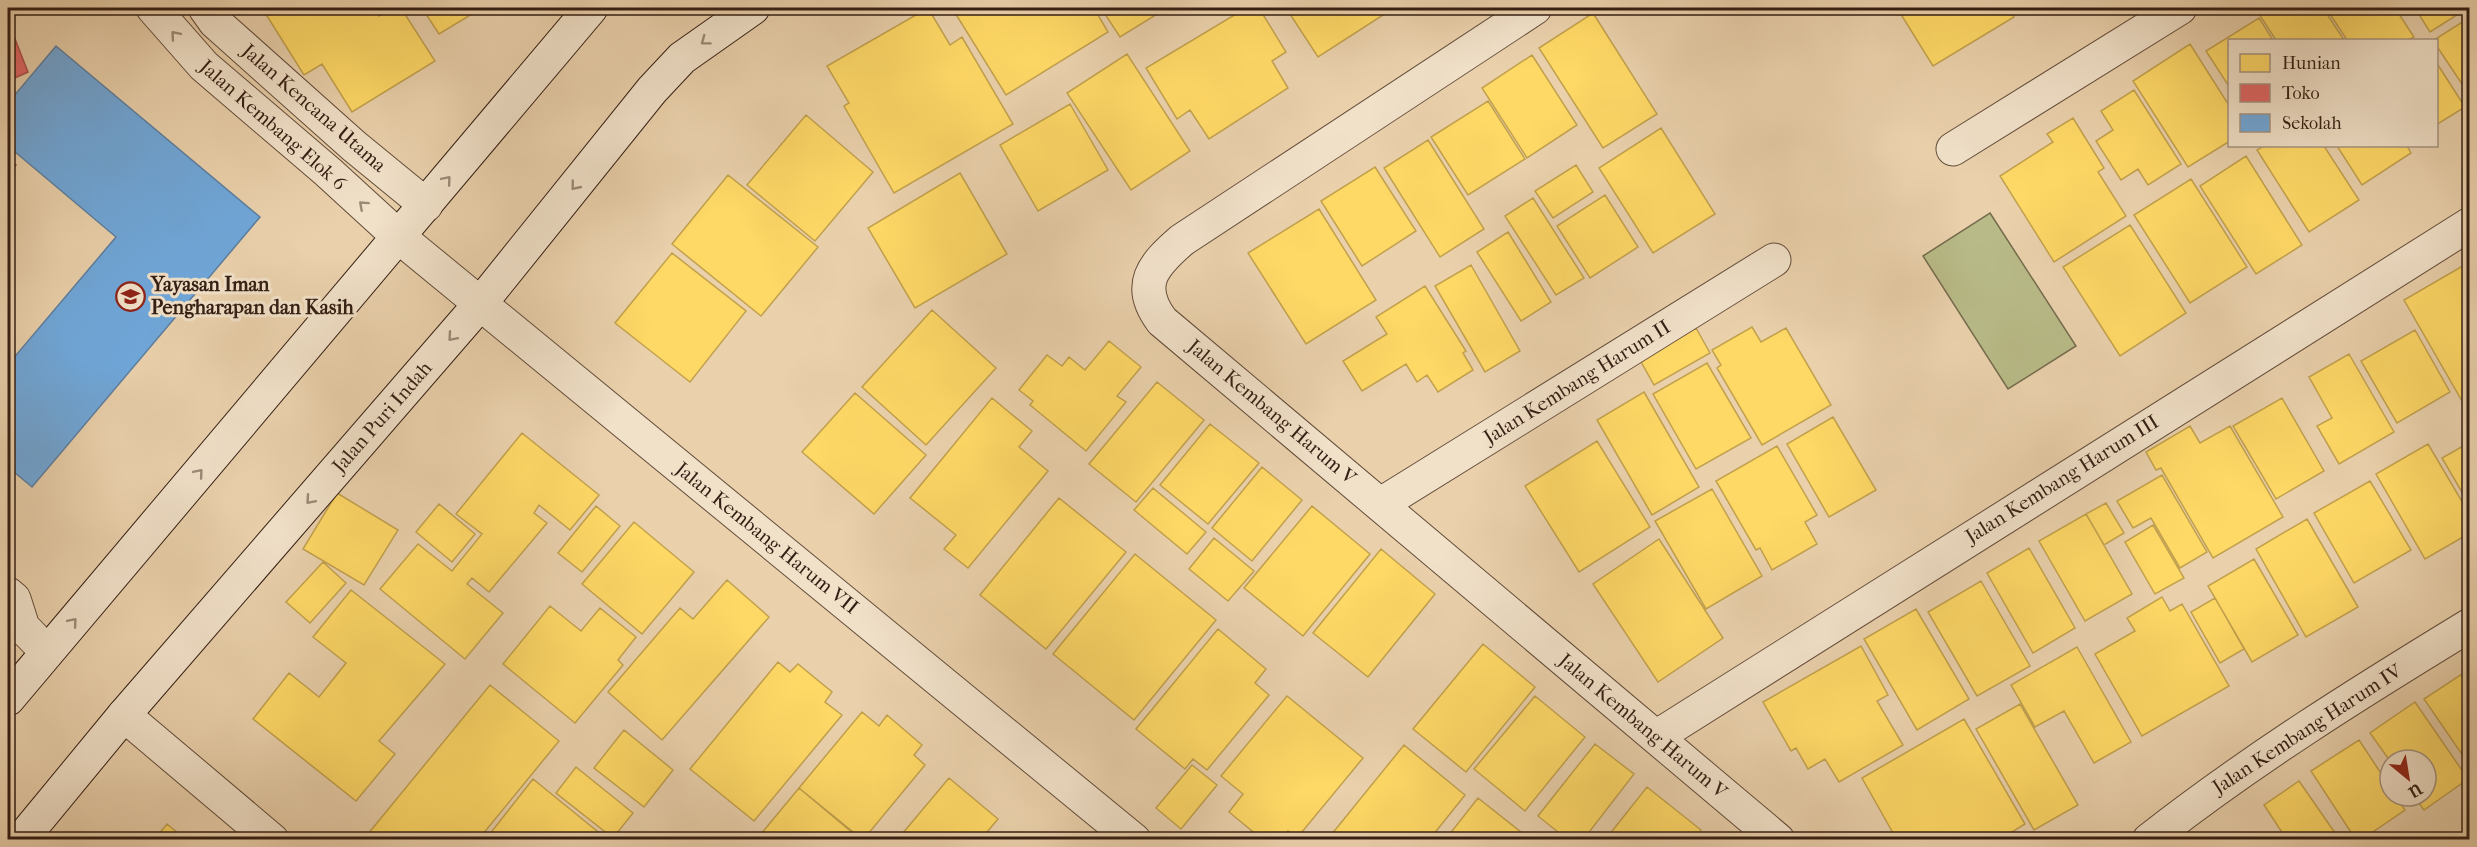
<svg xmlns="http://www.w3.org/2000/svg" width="2477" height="847" viewBox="0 0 2477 847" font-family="'IM FELL French Canon',serif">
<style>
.park{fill:#b8bb88;stroke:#766c4e;stroke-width:1.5}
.homes{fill:#ffd966;stroke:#c2a14d;stroke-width:1.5}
.shops{fill:#e06666;stroke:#ac504d;stroke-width:1.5}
.schools{fill:#6fa8dc;stroke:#5d7fa0;stroke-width:1.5}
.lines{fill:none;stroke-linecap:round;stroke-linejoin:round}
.street-casing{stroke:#624b39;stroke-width:35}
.secondary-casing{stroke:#341e13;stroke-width:35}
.street{stroke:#f1e1c9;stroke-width:33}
.secondary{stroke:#f1e1c9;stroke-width:33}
.oneway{stroke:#9c8977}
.labels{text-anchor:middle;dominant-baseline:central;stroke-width:6;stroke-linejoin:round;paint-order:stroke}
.street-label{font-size:20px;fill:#341e13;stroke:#f1e1c9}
.poi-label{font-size:20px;font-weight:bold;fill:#341e13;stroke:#f1e1c9;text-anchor:start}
</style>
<rect width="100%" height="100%" fill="#ead1ac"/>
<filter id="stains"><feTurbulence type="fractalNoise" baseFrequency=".00333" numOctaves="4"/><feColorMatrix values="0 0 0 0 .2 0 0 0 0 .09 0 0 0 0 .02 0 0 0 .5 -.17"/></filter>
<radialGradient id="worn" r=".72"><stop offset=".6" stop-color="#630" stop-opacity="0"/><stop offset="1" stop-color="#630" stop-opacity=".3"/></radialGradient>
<path class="park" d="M1990,213L2076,346L2008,389L1923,256Z"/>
<path class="homes" d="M262,8H374L379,16L394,8H401L435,61L352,112L322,64L304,75Z
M422,8H482L439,34Z
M928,8L950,45L962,37L1013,124L894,193L844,106L849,103L827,66Z
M952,8H1094L1108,32L1006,95Z
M1101,8H1167L1120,37Z
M1246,8H1259L1286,52L1272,61L1288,88L1209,139L1190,110L1177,119L1146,68Z
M1286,8H1394L1318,57Z
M1897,8H2008L2014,17L1933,66Z
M2262,8H2323L2344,40H2276L2257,11Z
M2326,8H2395L2414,37L2408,40H2347Z
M2415,8H2468L2430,32Z
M1593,13L1657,114L1603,148L1539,48Z
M2470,17V96L2436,45V40H2434Z
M2259,18L2273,40H2230V88L2206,51Z
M2190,44L2230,107V141L2188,167L2133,81Z
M1127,54L1190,151L1131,190L1067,93Z
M1532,55L1577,125L1527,158L1482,88Z
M2436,62L2465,107L2436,125Z
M2134,90L2181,164L2148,185L2138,169L2121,180L2096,141L2113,130L2101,111Z
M1488,101L1525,159L1468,195L1431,137Z
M1070,104L1108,170L1038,211L1000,145Z
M806,115L873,172L815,241L747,185Z
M2073,118L2104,168L2098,172L2126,216L2054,262L2000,176L2053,142L2047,134Z
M1661,128L1715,214L1653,253L1599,168Z
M1428,140L1484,229L1440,257L1384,168Z
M2264,146H2324L2359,200L2309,232L2257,150Z
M2337,146H2407L2411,153L2362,185Z
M2246,156L2302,245L2256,274L2200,186Z
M1576,165L1593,192L1553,218L1535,191Z
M1375,167L1416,231L1362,266L1321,201Z
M960,173L1007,254L915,308L868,228Z
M728,175L818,247L761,316L672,244Z
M2191,179L2247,267L2190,303L2134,215Z
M1605,195L1638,247L1590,278L1557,226Z
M1533,198L1584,278L1556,295L1505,216Z
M1319,209L1376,300L1306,344L1248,253Z
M2130,225L2186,313L2120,356L2063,267Z
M1508,232L1551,302L1521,321L1477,252Z
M672,253L746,311L690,382L615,323Z
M2466,264L2470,270V396L2462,401L2404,300Z
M1471,265L1520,351L1485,372L1435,286Z
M1425,286L1466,351L1463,353L1473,370L1438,392L1427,375L1417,382L1406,364L1362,391L1343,361L1387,334L1376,317Z
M932,310L996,368L926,445L862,387Z
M1752,327L1761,342L1786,328L1831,405L1762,445L1717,368L1721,365L1712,350Z
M1696,328L1710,353L1654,385L1640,360Z
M2415,330L2450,392L2397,423L2361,361Z
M1109,341L1141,367L1117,396L1126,402L1086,451L1030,405L1033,401L1019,390L1047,355L1062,366L1069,357L1085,370Z
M2349,354L2394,432L2339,464L2317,426L2332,418L2309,377Z
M1707,363L1751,438L1696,469L1653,394Z
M1157,382L1204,420L1136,502L1089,464Z
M1644,392L1699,487L1652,515L1597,420Z
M855,393L926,455L874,514L802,452Z
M992,398L1032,431L1019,447L1048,471L968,568L944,549L956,535L910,498Z
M2282,398L2324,471L2276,499L2233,426Z
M1833,417L1876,490L1829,517L1787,444Z
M1210,424L1259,463L1208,524L1160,485Z
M2190,426L2200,443L2230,426L2283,517L2213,558L2161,468L2156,470L2146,452Z
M522,433L599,495L570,530L539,505L534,513L547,523L489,592L472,578L467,584L503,613L465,659L380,589L418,544L452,571L482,534L456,514Z
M1597,441L1650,527L1579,572L1525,486Z
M2470,442V506L2442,458Z
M2428,444L2470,515V533L2425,559L2376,474Z
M1777,446L1817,515L1805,522L1817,544L1772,570L1760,548L1756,550L1716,481Z
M1262,467L1302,500L1252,561L1212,528Z
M2162,475L2207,552L2180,568L2151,518L2133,528L2117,501Z
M2370,481L2411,550L2354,583L2314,513Z
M1153,488L1206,532L1187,554L1134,510Z
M1712,489L1762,576L1706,609L1655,521Z
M337,493L398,530L364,585L303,549Z
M1059,498L1126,552L1046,649L980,595Z
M2106,503L2124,533L2104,545L2086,514Z
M439,504L475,534L452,562L416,532Z
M596,506L620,526L582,572L558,553Z
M1312,506L1370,554L1303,636L1244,588Z
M2086,514L2132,594L2085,621L2039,541Z
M2307,519L2358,607L2306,637L2256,549Z
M634,522L694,572L642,634L582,584Z
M2153,525L2184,578L2155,594L2125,542Z
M1214,538L1254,571L1228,601L1189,569Z
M1659,539L1723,638L1658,682L1593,584Z
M2029,548L2075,628L2033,653L1987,573Z
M1381,549L1435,594L1368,677L1313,633Z
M1135,554L1216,620L1134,720L1053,654Z
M2254,559L2298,635L2252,662L2208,586Z
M323,562L346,583L310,623L286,602Z
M727,580L769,617L662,740L608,692L680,608L693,619Z
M1981,581L2030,666L1977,696L1928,612Z
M351,590L445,664L379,741L395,754L356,801L253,719L289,673L319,697L346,663L313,637Z
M2162,597L2170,611L2182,604L2229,686L2142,736L2095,654L2135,631L2127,618Z
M2215,598L2244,649L2220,663L2191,612Z
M550,606L581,631L600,608L636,637L618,660L623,665L575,723L503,664Z
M1916,609L1969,699L1917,730L1864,639Z
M1218,629L1266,669L1255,683L1269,695L1207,770L1193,759L1185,769L1136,729Z
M1483,644L1535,687L1466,772L1413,729Z
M1861,646L1888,695L1877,701L1903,745L1839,782L1825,759L1808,769L1796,748L1791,751L1763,702Z
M2077,647L2131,742L2094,763L2064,711L2035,727L2011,685Z
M778,662L790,672L798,664L832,692L825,702L842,715L754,821L690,769Z
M2462,674L2470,685V766L2424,699Z
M490,685L559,741L478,840H363Z
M1287,696L1363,758L1297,838L1288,831L1281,840H1263L1229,812L1243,794L1221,776Z
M1535,696L1585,737L1525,811L1474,769Z
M2415,702L2468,779L2424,810L2414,796H2426V760L2390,761L2370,733Z
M2020,704L2078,805L2034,830L1976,729Z
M862,712L879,726L887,715L922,745L914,755L925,765L863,840L799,788Z
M1964,719L2025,824L1999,840H1897L1862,778Z
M624,730L673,770L644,807L594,768Z
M2359,740L2390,787V796H2396L2405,810L2361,840H2356L2311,771Z
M1595,744L1634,774L1583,840H1568L1538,816Z
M1404,745L1465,795L1429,840H1327Z
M1192,765L1217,785L1181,829L1156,808Z
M576,767L633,813L613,838L556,793Z
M949,778L998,819L987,832L996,840H897Z
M533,779L608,840H485Z
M2299,781L2340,840H2287L2264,805Z
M1647,787L1701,830L1693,840H1605Z
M799,788L861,840H756Z
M1478,798L1531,840H1445Z
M167,824L186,840H154Z
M1024,832L1033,840H1018Z"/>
<path class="shops" d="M8,21L28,72L8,81Z
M8,159L16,165L8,176Z"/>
<path class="schools" d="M56,46L260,217L32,487L8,467V356L12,360L116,237L8,146V103Z"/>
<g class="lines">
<defs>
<path id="street" d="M153,8L204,66L328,172L399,237L1134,840
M205,8L215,22L354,146L426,205
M1535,8L1182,240C1153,265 1135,285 1162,321L1778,840
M1953,149L2180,8
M1381,504L1774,260
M8,594L14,599L23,627
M8,628L23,627L47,652
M124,715L272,840
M1656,737L2470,224
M2149,840C2251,760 2360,692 2470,625"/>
<path id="secondary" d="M8,699L591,8
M21,840L124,715L480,304L652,90L682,58L753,8"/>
</defs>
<use href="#street" class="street-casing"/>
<use href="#secondary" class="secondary-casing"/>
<use href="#street" class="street"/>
<use href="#secondary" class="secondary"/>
</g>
<defs><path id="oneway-chevron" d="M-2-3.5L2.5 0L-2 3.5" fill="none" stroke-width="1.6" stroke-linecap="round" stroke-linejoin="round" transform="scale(1.5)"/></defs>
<g class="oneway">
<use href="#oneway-chevron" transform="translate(175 35) rotate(-130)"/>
<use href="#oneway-chevron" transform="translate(705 41) rotate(143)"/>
<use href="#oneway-chevron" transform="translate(447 180) rotate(-50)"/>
<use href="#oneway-chevron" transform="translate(575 186) rotate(129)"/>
<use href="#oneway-chevron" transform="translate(363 205) rotate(-138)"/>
<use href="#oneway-chevron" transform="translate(452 337) rotate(131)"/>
<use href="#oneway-chevron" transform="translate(199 473) rotate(-50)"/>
<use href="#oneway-chevron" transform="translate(310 500) rotate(131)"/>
<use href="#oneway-chevron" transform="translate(73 622) rotate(-50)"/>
</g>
<defs>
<symbol id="school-ring" viewBox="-11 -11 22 22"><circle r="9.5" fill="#f1e1c9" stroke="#8f2418" stroke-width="1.5"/><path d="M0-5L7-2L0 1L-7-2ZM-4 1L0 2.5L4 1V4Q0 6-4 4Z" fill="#8f2418"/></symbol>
</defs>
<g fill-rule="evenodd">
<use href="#school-ring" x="114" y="280" width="33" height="33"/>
</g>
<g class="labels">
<g class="street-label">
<text transform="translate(314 108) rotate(41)">Jalan Kencana Utama</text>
<text transform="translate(273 125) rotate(41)">Jalan Kembang Elok 6</text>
<text transform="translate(1577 382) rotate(-32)">Jalan Kembang Harum II</text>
<text transform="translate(1272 412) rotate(40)">Jalan Kembang Harum V</text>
<text transform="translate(382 417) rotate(-49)">Jalan Puri Indah</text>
<text transform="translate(2062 479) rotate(-32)">Jalan Kembang Harum III</text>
<text transform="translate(767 538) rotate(39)">Jalan Kembang Harum VII</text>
<text transform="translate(1643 726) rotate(40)">Jalan Kembang Harum V</text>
<text transform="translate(2307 729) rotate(-33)">Jalan Kembang Harum IV</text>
</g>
<g class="poi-label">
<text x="151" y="284">Yayasan Iman<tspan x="151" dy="23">Pengharapan dan Kasih</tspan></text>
</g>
</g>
<rect width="2477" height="847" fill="none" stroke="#ead1ac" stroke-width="30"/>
<rect x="9" y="9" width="2459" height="829" fill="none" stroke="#341e13" stroke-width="3"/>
<rect x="15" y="15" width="2447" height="817" fill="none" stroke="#341e13" stroke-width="1.5"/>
<rect x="2228" y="39" width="210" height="108" fill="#f1e1c9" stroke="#a59380" stroke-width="1.5"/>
<rect x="2240" y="54" width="30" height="18" fill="#ffd966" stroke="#a59380" stroke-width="1.5"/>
<text x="2282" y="69" font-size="18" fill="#341e13">Hunian</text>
<rect x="2240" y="84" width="30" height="18" fill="#e06666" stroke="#a59380" stroke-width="1.5"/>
<text x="2282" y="99" font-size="18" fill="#341e13">Toko</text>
<rect x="2240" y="114" width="30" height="18" fill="#6fa8dc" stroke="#a59380" stroke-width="1.5"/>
<text x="2282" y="129" font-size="18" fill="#341e13">Sekolah</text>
<g transform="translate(2408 778) rotate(150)"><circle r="28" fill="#f1e1c9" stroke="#a59380" stroke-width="1.5"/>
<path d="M0-4.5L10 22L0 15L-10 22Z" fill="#8f2418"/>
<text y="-9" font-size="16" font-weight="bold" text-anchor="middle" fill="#341e13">U</text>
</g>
<rect width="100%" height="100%" filter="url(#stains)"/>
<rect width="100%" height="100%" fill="url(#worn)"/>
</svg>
